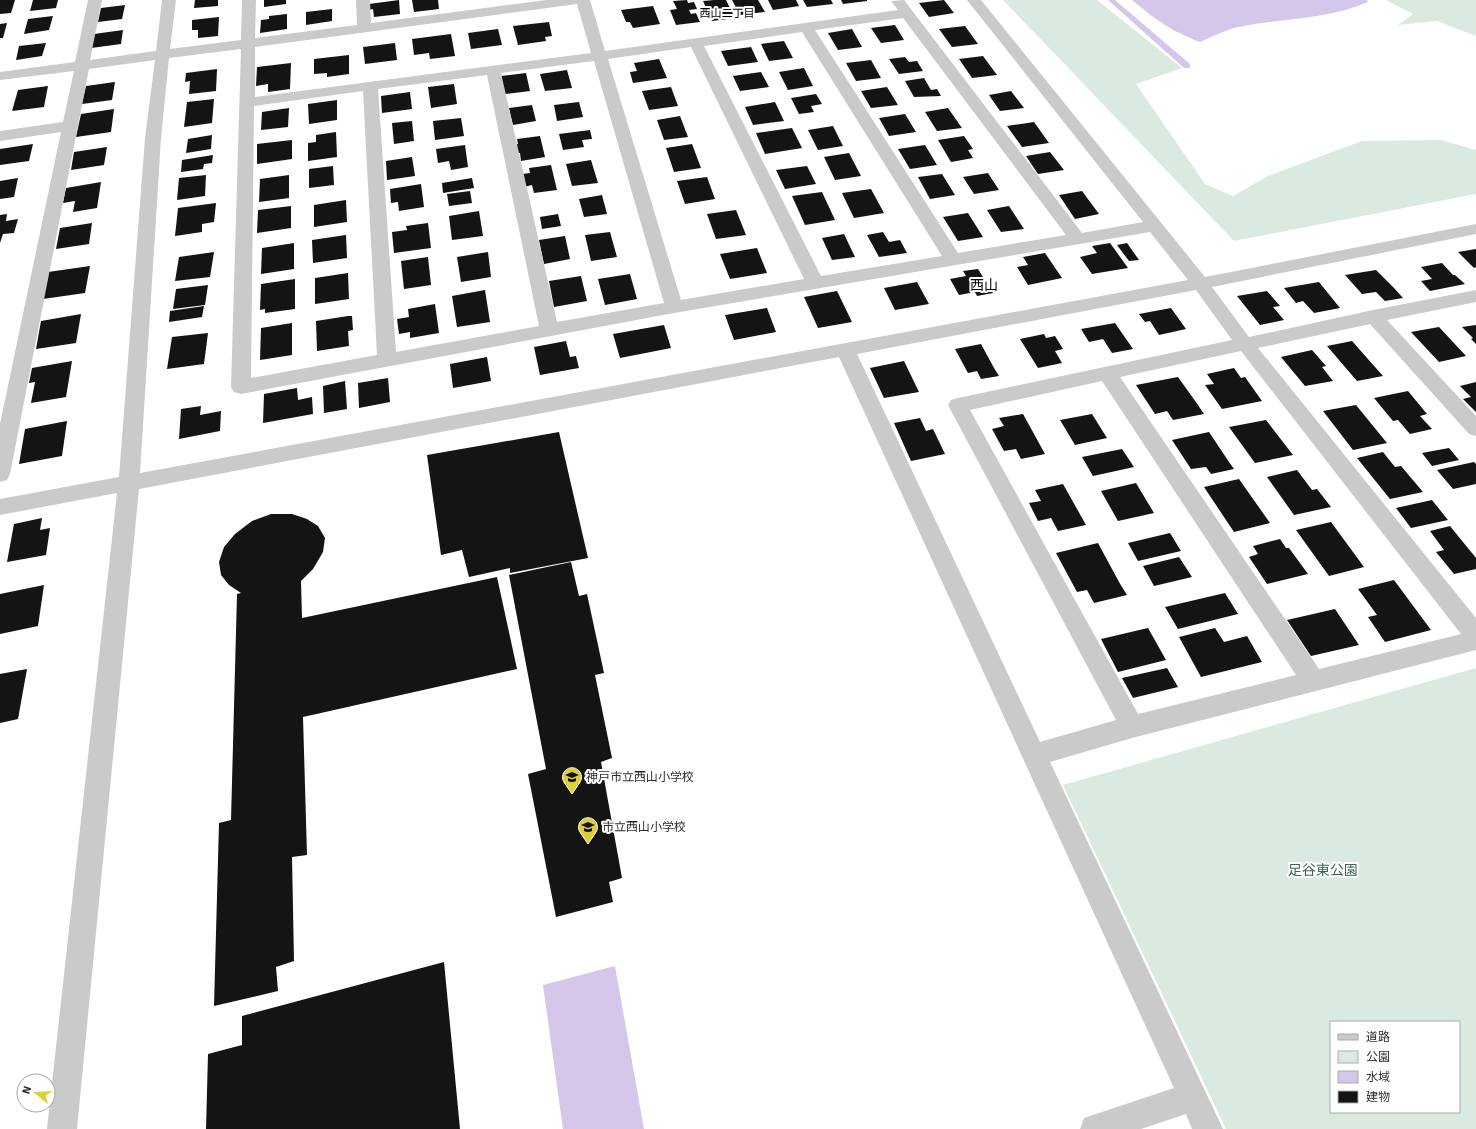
<svg xmlns="http://www.w3.org/2000/svg" width="1476" height="1129" viewBox="0 0 1476 1129" font-family="Signika,'Noto Sans JP',sans-serif">
<style>
.green{fill:#daeae1;fill-rule:evenodd}
.water{fill:#d4c7e9}
.lines{fill:none;stroke-linecap:round;stroke-linejoin:round}
.stream{fill:#d4c7e9;fill-rule:evenodd}
.building{fill:#141414}
.minor{fill:#cacaca;fill-rule:evenodd}
.labels{text-anchor:middle;dominant-baseline:central;stroke-width:4;stroke-linejoin:round;paint-order:stroke}
.far-neighbourhood-label{font-size:11px;fill:#000;stroke:#fff}
.poi-label{font-size:12px;fill:#2d2d2d;stroke:#fff;text-anchor:start}
.quarter-label{font-size:14px;fill:#000;stroke:#fff}
.near-park-label{font-size:14px;fill:#3c6652;stroke:#fff}
</style>
<rect width="100%" height="100%" fill="#fff"/>
<path class="green" d="M1003,0H1097L1182,68L1136,84L1205,184L1233,196L1268,176L1362,141L1441,140L1476,150V194L1234,241Z
M1386,0H1476V36L1437,21L1398,25L1413,14Z
M1476,668V1129H1226L1063,785ZM1331,1022H1459V1112H1331Z"/>
<path class="water" d="M1132,0H1367L1368,2C1327,20 1281,18 1238,27C1225,30 1212,37 1200,42C1171,31 1156,20 1132,0Z
M615,966L644,1129H563L543,985Z"/>
<g class="lines">
<path class="stream" d="M1108,0H1115L1190,64V68H1184Z"/>
</g>
<path class="building" d="M0,0H15L11,13L0,14Z
M33,0H58L56,8L30,11Z
M195,0H218V6L194,8Z
M264,0H286V4L264,7Z
M399,0L400,14L374,17L373,9L369,10V4Z
M412,0H438L439,9L414,12Z
M687,0L688,3L694,2L697,9L689,10L691,14L696,13L700,22L676,25L670,10L677,9L673,1Z
M714,0H726L735,18L712,21L703,1Z
M732,0H758L765,12L740,15Z
M768,0H796L799,6L773,10Z
M803,0H831L833,4L807,7Z
M841,0H867V1L843,4Z
M944,0L954,13L929,17L919,3Z
M125,5L122,19L98,22L101,8Z
M653,6L660,24L633,28L630,22H626L621,10Z
M332,9V21L306,25V12Z
M287,14V29L260,33L261,20L269,19V16Z
M53,16L49,30L24,34L28,19Z
M219,17L218,36L198,38V30H192V20Z
M549,22L552,36L545,37L546,41L518,45L513,26Z
M7,23L3,38H0V24Z
M895,25L904,40L881,43L871,28Z
M965,26L978,44L952,47L939,29Z
M498,29L502,45L471,49L468,33Z
M852,29L862,47L838,50L828,33Z
M123,30L121,44L91,48L94,34Z
M451,34L455,56L430,59L429,53L414,55L412,39Z
M784,41L793,58L769,61L761,44Z
M46,43L42,56L16,60L19,46Z
M395,43L397,60L365,64L363,47Z
M751,47L758,62L728,66L721,51Z
M349,55V74L327,77V73L314,74V59Z
M983,56L997,75L972,78L959,59Z
M905,57L909,62L917,61L923,71L899,74L889,59Z
M659,59L667,78L633,83L630,72L637,71L634,63Z
M871,60L881,78L856,81L846,63Z
M291,63L290,89L268,92V84L256,86L257,67Z
M804,68L813,86L788,90L779,72Z
M217,69L216,91L189,94L190,81L185,82L186,73Z
M567,70L572,88L545,91L540,74Z
M761,72L769,87L740,91L733,76Z
M526,73L530,91L505,94L501,76Z
M924,78L931,90L937,89L941,96L914,97L905,81Z
M115,82L112,100L82,104L86,86Z
M454,84L457,104L431,108L428,87Z
M48,86L44,107L12,111L18,90Z
M671,87L678,106L649,110L642,91Z
M887,87L898,105L871,108L861,91Z
M1011,91L1024,108L1000,111L989,95Z
M410,92L412,109L382,113L381,96Z
M816,94L822,104L811,106L814,112L799,114L791,98Z
M214,99L212,123L184,127L187,102Z
M337,100V120L309,124L308,104Z
M579,102L583,117L557,121L554,105Z
M775,102L784,121L753,125L745,107Z
M532,105L536,121L513,125L509,108Z
M289,108L288,127L261,130L262,112Z
M948,108L962,128L937,131L925,112Z
M114,109L111,132L76,137L81,114Z
M905,114L916,132L889,136L879,118Z
M680,116L688,137L664,140L657,120Z
M461,118L464,136L435,140L433,121Z
M412,121L414,141L394,144L392,123Z
M1034,122L1049,143L1022,147L1007,126Z
M833,126L843,146L818,150L808,130Z
M792,128L802,148L765,154L756,133Z
M590,130L592,139L582,140L584,147L563,150L559,134Z
M336,132L337,157L308,161V143L316,142V135Z
M212,135L211,149L186,153L188,139Z
M540,136L545,157L521,161L520,153H516L515,145L518,144L517,139Z
M964,136L973,149L968,150L973,158L951,162L938,140Z
M292,140V159L257,164V144Z
M33,144L29,161L0,165V149Z
M692,144L701,168L674,172L666,148Z
M465,145L468,167L451,170L449,161L438,163L436,149Z
M925,145L937,165L910,169L898,149Z
M107,147L104,165L71,170L74,152Z
M1050,152L1064,170L1038,174L1026,156Z
M849,153L861,176L835,180L824,157Z
M213,155L212,163L204,164L203,169L181,172L182,160Z
M412,157L415,176L387,180L386,161Z
M591,160L598,183L572,186L566,164Z
M551,165L557,190L534,193L532,185L524,187L522,174L530,173L529,168Z
M333,166L334,185L309,188V169Z
M807,166L816,184L785,189L776,170Z
M988,173L999,190L974,194L963,177Z
M942,174L955,195L930,199L918,177Z
M206,175L205,196L177,200L179,178Z
M289,175V198L259,202L260,179Z
M707,177L715,199L685,204L677,181Z
M18,178L14,197L0,199V181Z
M472,178L474,188L443,193L442,183Z
M101,182L97,208L73,212L75,201L63,203L66,188Z
M421,184L424,207L399,211L398,202L391,203L390,189Z
M871,189L884,213L854,218L842,193Z
M470,191L472,203L449,206L447,194Z
M1082,191L1099,214L1075,219L1059,195Z
M822,192L835,220L805,225L792,196Z
M602,195L607,214L584,217L579,199Z
M346,200L347,222L314,227V205Z
M216,203L214,222L202,224V232L175,236L178,208Z
M291,206V228L257,233L258,210Z
M1009,206L1024,229L1001,232L987,210Z
M736,210L746,235L716,239L707,214Z
M479,211L483,236L452,240L449,216Z
M968,213L983,237L958,241L943,217Z
M7,214L6,221L18,219L14,233L3,234L0,243V215Z
M558,214L561,226L542,229L540,217Z
M92,223L89,244L56,249L60,228Z
M428,223L431,248L394,253L392,232L407,230L406,226Z
M610,232L617,257L591,261L585,235Z
M883,232L889,242L900,240L907,253L879,257L867,235Z
M844,234L855,257L832,260L822,238Z
M346,235L347,258L313,263L312,240Z
M565,236L570,259L544,264L539,240Z
M294,243V269L261,274L262,248Z
M1110,243L1128,268L1092,274L1080,257L1097,253L1092,246Z
M1127,243L1139,260L1129,261L1117,245Z
M757,248L767,273L730,279L720,254Z
M1476,249V267L1474,268L1458,252Z
M214,252L210,277L175,281L179,257Z
M488,252L491,277L461,282L457,257Z
M1045,253L1062,278L1028,285L1017,267L1028,265L1023,257Z
M428,257L431,285L404,289L401,261Z
M1442,263L1453,275H1455L1465,284L1430,291L1421,281L1432,279L1421,267Z
M90,266L85,293L43,299L48,272Z
M978,269L993,293L977,296L975,292L959,295L950,279L966,276L963,271Z
M1376,270L1394,288L1403,298L1385,301L1376,292L1362,294L1345,275Z
M348,273L349,299L315,304V278Z
M630,274L637,299L605,305L598,279Z
M581,276L587,301L554,307L549,281Z
M295,279V309L265,313V309L260,310L261,284Z
M917,282L929,304L895,310L884,288Z
M1319,282L1340,308L1314,313L1303,301L1296,303L1284,288Z
M208,285L205,305L173,309L176,289Z
M485,290L490,322L457,327L452,296Z
M837,291L852,322L818,328L804,297Z
M1267,291L1280,306L1273,307L1284,320L1260,325L1237,296Z
M435,304L439,333L410,338V332L399,334L397,319L409,317L408,309Z
M204,306L202,317L169,322L170,311Z
M767,308L776,332L734,340L725,315Z
M1171,308L1186,329L1159,335L1150,321L1145,322L1139,314Z
M81,314L76,343L36,349L41,321Z
M348,316H352L353,330L348,331L349,346L317,351L316,321Z
M292,323V355L260,360L261,328Z
M1115,323L1133,349L1112,353L1103,339L1089,342L1081,329Z
M664,325L671,348L620,358L613,334Z
M1476,325V344L1471,339L1473,338L1462,327Z
M1439,327L1466,356L1439,362L1411,332Z
M208,333L204,364L167,369L172,337Z
M1044,334L1046,338L1055,336L1063,349L1055,351L1062,363L1038,368L1020,339Z
M566,341L570,357L576,356L579,368L540,375L534,347Z
M1352,341L1383,376L1357,381L1327,346Z
M981,344L994,368L999,376L981,379L977,371L968,373L955,349Z
M1312,350L1326,366L1322,367L1333,381L1305,386L1281,357Z
M487,357L491,381L453,388L450,364Z
M72,361L66,397L31,403L35,382L29,383L32,368Z
M904,361L919,392L884,398L870,368Z
M1234,368L1241,378L1245,377L1262,401L1222,409L1205,385L1214,384L1207,374Z
M1178,377L1198,405L1204,414L1173,420L1167,411L1155,414L1136,385Z
M388,378L390,402L359,408L358,383Z
M345,381L347,409L324,413L323,386Z
M1476,382V412L1463,399L1471,397L1460,386Z
M297,388L298,400L312,397L313,414L263,423L264,394Z
M1408,391L1427,414L1420,416L1432,429L1410,434L1398,420L1393,421L1374,398Z
M1356,405L1387,443L1353,450L1323,411Z
M201,406L200,415L221,411L220,431L179,439L181,409Z
M1023,414L1045,454L1021,459L1016,449L1004,451L992,429L1004,426L999,418Z
M1092,414L1107,438L1075,445L1060,420Z
M920,418L926,431L933,429L945,454L911,461L894,423Z
M1266,420L1293,455L1255,463L1229,427Z
M67,421L62,456L19,464L25,429Z
M559,432L588,558L510,573V568L469,577L462,550L441,555L427,455Z
M1209,432L1229,462L1234,469L1211,474L1206,467L1191,469L1172,440Z
M1449,448L1459,460L1432,466L1422,453Z
M1122,449L1134,467L1093,476L1082,457Z
M1383,452L1395,467L1401,466L1423,492L1390,499L1357,458Z
M1474,462L1476,464V484L1453,489L1437,470Z
M1297,470L1312,490L1317,489L1331,507L1294,515L1267,477Z
M1239,479L1270,523L1234,532L1204,487Z
M1136,483L1154,513L1118,521L1101,491Z
M1063,484L1086,525L1058,531L1051,518L1038,521L1029,503L1041,501L1035,490Z
M1432,500L1448,520L1411,528L1396,508Z
M271,514H292L307,519L318,526L325,538L323,552L313,569L301,581L302,618L497,577L517,669L303,717L307,855L292,857L294,961L276,967L278,991L214,1006L219,823L231,820L237,594L241,593L229,585L221,575L219,562L224,547L235,534L252,521Z
M42,518L40,530L50,528L46,555L7,562L14,524Z
M1331,522L1364,567L1329,576L1296,530Z
M1450,526L1476,558V569L1454,574L1436,552L1444,550L1430,531Z
M1170,533L1181,551L1138,561L1128,543Z
M1280,539L1286,548H1289L1308,574L1267,584L1249,557L1258,554L1253,546Z
M1098,543L1119,582L1127,595L1094,603L1087,590L1077,592L1056,553Z
M1179,557L1192,577L1154,586L1143,566Z
M571,562L579,596L587,594L604,673L595,675L612,758L601,762L622,878L609,882L613,902L556,917L528,774L546,769L509,575Z
M1394,580L1431,630L1385,642L1368,617L1377,615L1358,589Z
M44,585L38,626L0,634V594Z
M1225,593L1238,614L1178,629L1165,607Z
M1335,609L1359,645L1311,656L1287,620Z
M1148,628L1166,660L1118,672L1101,639Z
M1215,628L1224,642L1247,636L1262,662L1201,677L1179,637Z
M1167,668L1178,687L1133,698L1122,678Z
M27,669L18,719L0,723V674Z
M444,962L460,1129H206L208,1054L242,1045V1016Z"/>
<g class="lines">
<path class="minor" d="M88,0H102L90,60L156,51L162,0H176L170,49L241,40L242,0H256L255,38L357,25L356,0H370L371,23L547,0H590L605,51L898,10L891,1L904,0L1082,233L1143,222L967,0H981L1205,277L1476,224V234L1212,287L1249,337L1373,310L1476,290V302L1387,320L1476,416V436L1469,434L1370,324L1258,348L1476,618V650L1132,738L1050,762L1223,1129H1192L1186,1114L1141,1129H1080L1084,1118L1174,1088L839,357L139,489L77,1129H47L117,493L0,515V499L119,477L145,138L155,60L89,69L10,474L7,480L0,482V424L61,132L0,141V131L63,122L74,71L0,80V72L75,62ZM577,4L591,53L255,97V47ZM903,18L1066,235L958,253L815,30ZM802,32L942,256L821,276L704,46ZM691,47L804,279L681,300L608,59ZM241,49L231,387L234,392L241,394L674,313L1150,232L1188,280L140,473L161,138L169,58ZM594,61L664,303L557,322L501,73ZM487,75L539,326L396,352L378,89ZM363,91L377,355L251,378L254,106ZM1196,290L1232,340L958,398L951,400L948,405L1116,720L1040,742L857,354ZM1241,351L1461,634L1319,669L1120,377ZM1102,381L1296,675L1138,714L970,410Z"/>
</g>
<defs>
<symbol id="school-pin" viewBox="-11 -11 22 30"><path d="M0 17L-7.5 6A9.5 9.5 0 1 1 7.5 6Z" fill="#decf34" stroke="#fff"/><path d="M0-5L7-2L0 1L-7-2ZM-4 1L0 2.5L4 1V4Q0 6-4 4Z" fill="#111"/></symbol>
</defs>
<g fill-rule="evenodd">
<use href="#school-pin" x="561" y="766" width="22" height="30"/>
<use href="#school-pin" x="577" y="816" width="22" height="30"/>
</g>
<g class="labels">
<g class="far-neighbourhood-label">
<text x="727" y="13">西山二丁目</text>
</g>
<g class="poi-label">
<text x="586" y="777">神戸市立西山小学校</text>
<text x="602" y="827">市立西山小学校</text>
</g>
<g class="quarter-label">
<text x="984" y="285">西山</text>
</g>
<g class="near-park-label">
<text x="1323" y="870">足谷東公園</text>
</g>
</g>
<rect x="1330" y="1021" width="130" height="92" fill="#ffffff" stroke="#ababab"/>
<rect x="1338" y="1034" width="20" height="6" fill="#cacaca" stroke="#ababab"/>
<text x="1366" y="1041" font-size="12" fill="#2d2d2d">道路</text>
<rect x="1338" y="1051" width="20" height="12" fill="#daeae1" stroke="#ababab"/>
<text x="1366" y="1061" font-size="12" fill="#2d2d2d">公園</text>
<rect x="1338" y="1071" width="20" height="12" fill="#d4c7e9" stroke="#ababab"/>
<text x="1366" y="1081" font-size="12" fill="#2d2d2d">水域</text>
<rect x="1338" y="1091" width="20" height="12" fill="#141414" stroke="#ababab"/>
<text x="1366" y="1101" font-size="12" fill="#2d2d2d">建物</text>
<g transform="translate(36 1093) rotate(288)"><circle r="19" fill="#ffffff" stroke="#ababab"/>
<path d="M0-3L7 15L0 10L-7 15Z" fill="#decf34"/>
<text y="-6" font-size="11" font-weight="bold" text-anchor="middle" fill="#2d2d2d">N</text>
</g>
</svg>
